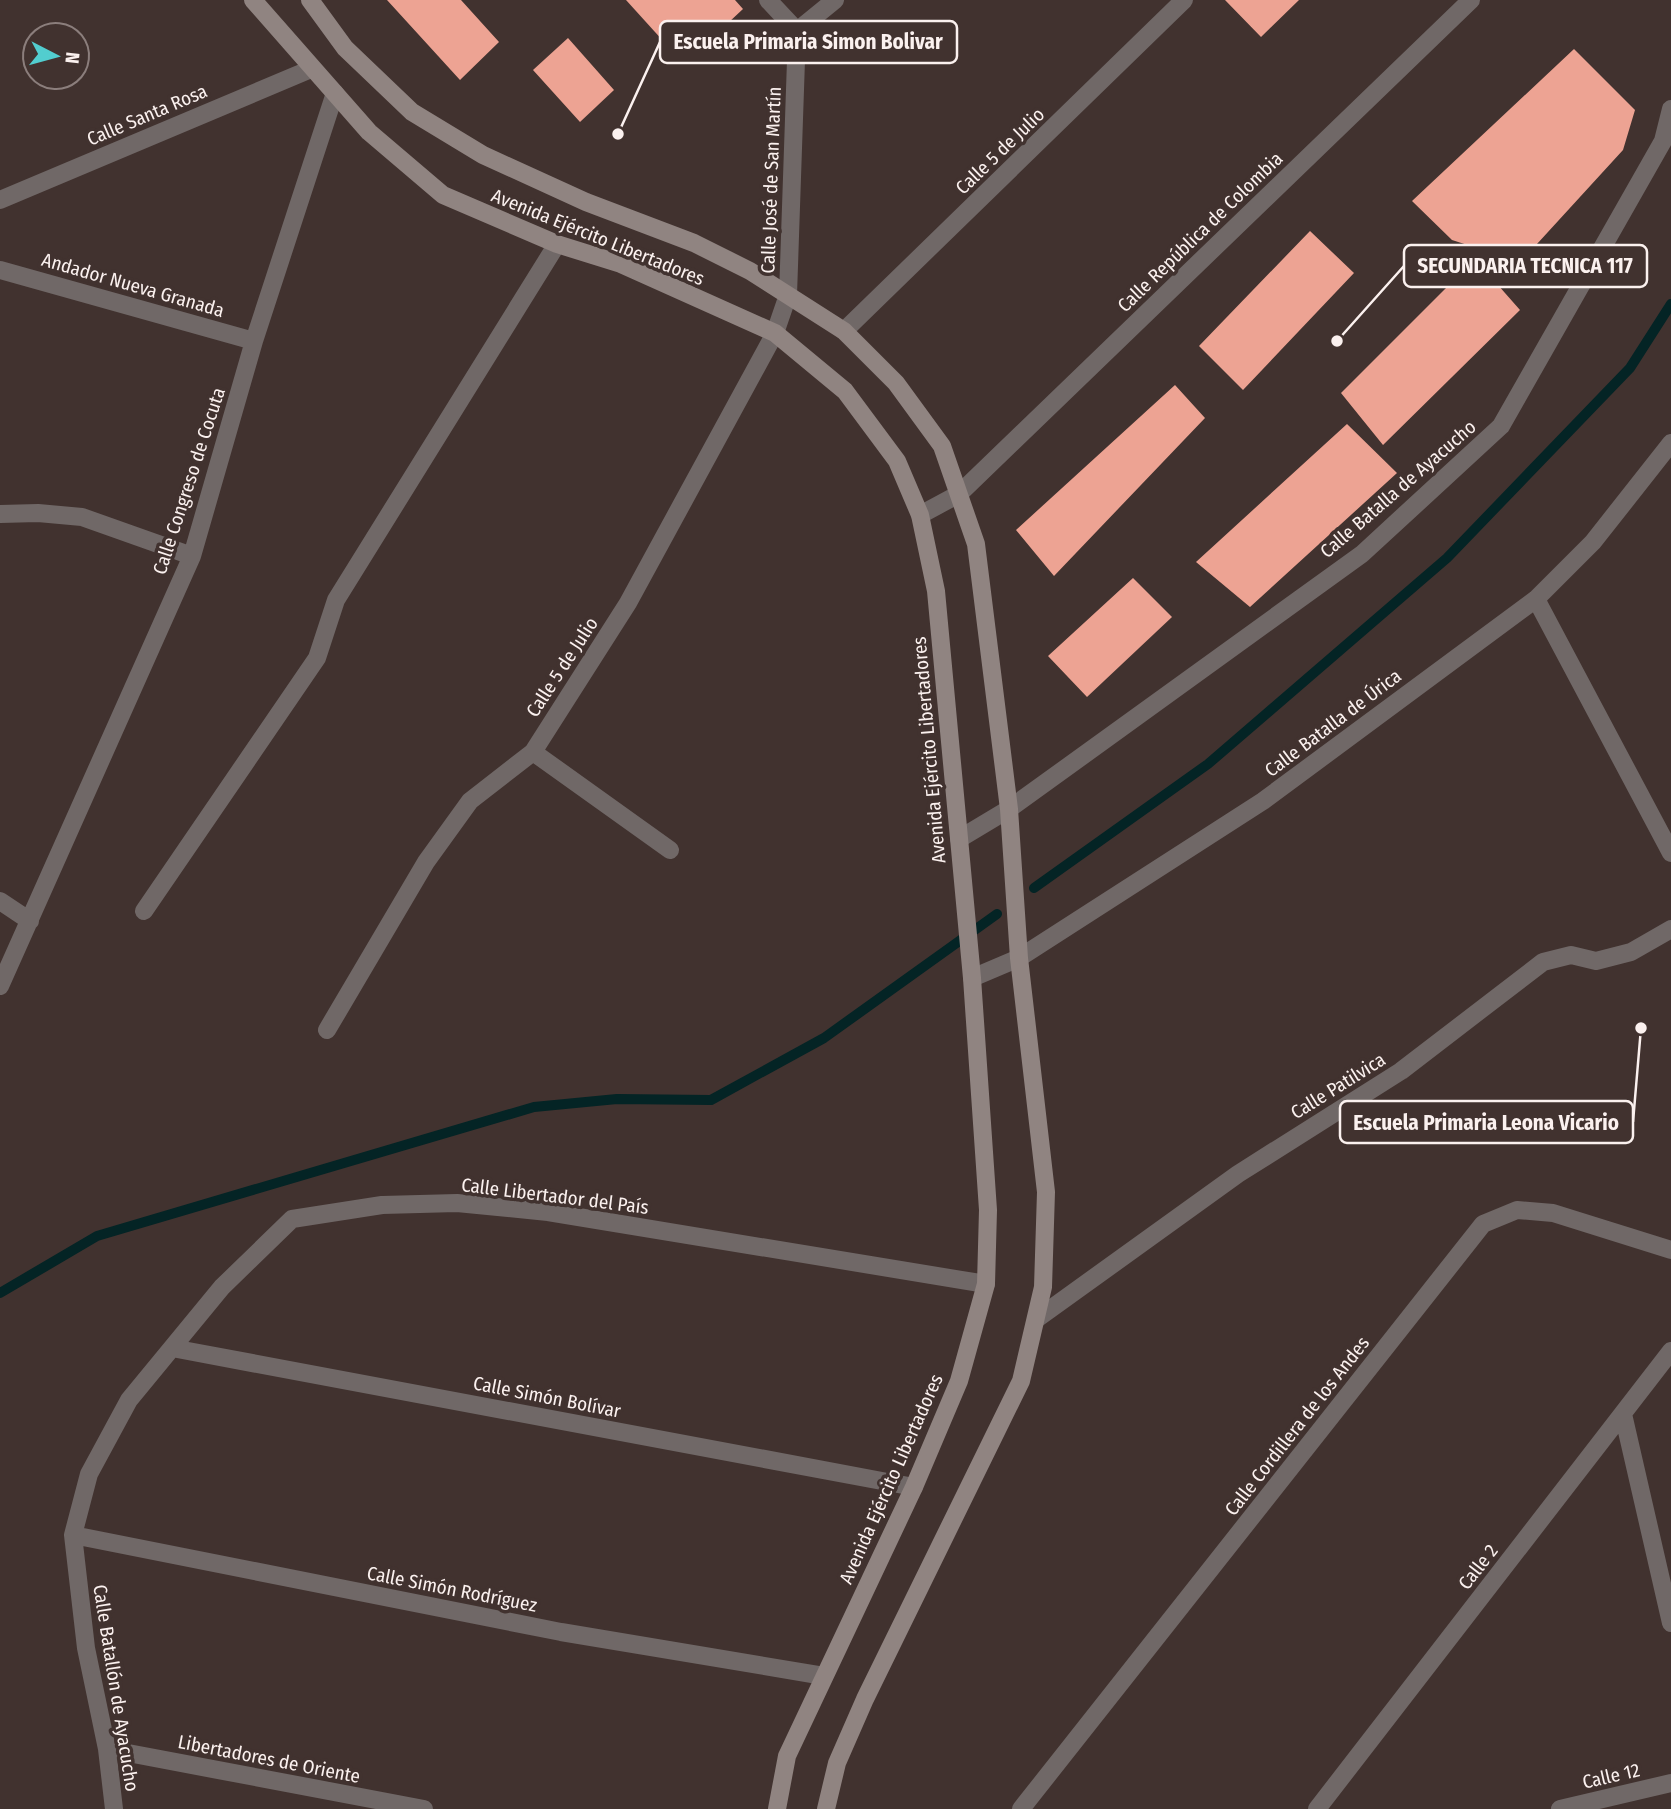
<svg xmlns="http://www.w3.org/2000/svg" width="1671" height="1809" viewBox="0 0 1671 1809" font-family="'Fira Sans Condensed',sans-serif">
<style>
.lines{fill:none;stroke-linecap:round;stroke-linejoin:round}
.stream{stroke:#042425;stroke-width:10}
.building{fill:#eda393}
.minor{stroke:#706867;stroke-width:18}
.secondary{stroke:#908481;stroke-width:18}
.labels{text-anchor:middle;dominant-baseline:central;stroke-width:7;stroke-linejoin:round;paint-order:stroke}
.street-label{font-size:19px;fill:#fbf1ef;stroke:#41322f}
.leader{fill:none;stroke:#fbf1ef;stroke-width:2.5}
.callout-dot{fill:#fbf1ef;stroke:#41322f;stroke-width:2.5}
.callout{fill:#41322f;stroke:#fbf1ef;stroke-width:2.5}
.callout-label{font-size:21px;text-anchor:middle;font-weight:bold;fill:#fbf1ef}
</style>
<rect width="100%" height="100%" fill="#41322f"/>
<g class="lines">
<path class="stream" d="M1034,888L1208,764L1447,558L1630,368L1671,304
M0,1293L97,1236L534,1107L617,1099L711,1100L824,1038L997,914"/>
</g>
<path class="building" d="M387,0H461L499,42L460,80Z
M626,0H735L743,9L684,64Z
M1225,0H1299L1261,37Z
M568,38L614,90L580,122L533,70Z
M1574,49L1635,110L1623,150L1526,256L1483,250L1452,240L1412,201Z
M1310,231L1354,273L1243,390L1199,346Z
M1475,259L1520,310L1383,445L1341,393Z
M1175,385L1205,418L1054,576L1016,530Z
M1347,424L1397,473L1250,607L1196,562Z
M1133,578L1172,617L1087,697L1048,656Z"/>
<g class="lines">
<path class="minor" d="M768,0L797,31
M0,200L311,69
M0,270L254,341
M844,331L1184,0
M0,514L38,513L82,517L192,556
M920,515L959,494L1471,0
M1536,599L1671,853
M533,752L670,850
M959,839L1009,809L1362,554L1501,426L1663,141L1671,109
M0,901L30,921
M144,911L317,658L336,600L557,244
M972,978L1019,958L1263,801L1536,599L1593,542L1671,443
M0,986L192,556L254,341L335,93
M327,1030L426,862L470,801L533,752L628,603L775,333L788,295L797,31L835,0
M1038,1318L1238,1174L1401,1071L1543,962L1571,955L1596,961L1631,952L1671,929
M172,1348L914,1487
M1623,1414L1671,1623
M73,1535L561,1632L824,1676
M107,1749L424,1809
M114,1809L107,1749L86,1648L73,1535L89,1474L129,1400L222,1287L292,1219L382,1205L457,1203L548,1212L986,1284
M1021,1809L1483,1224L1517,1210L1553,1213L1671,1250
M1317,1809L1671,1351
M1560,1809L1671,1783"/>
<path class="secondary" d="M253,0L369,132L443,195L557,244L621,264L775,333L845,391L897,461L920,515L936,591L972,978L988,1210L986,1284L959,1381L914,1487L787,1756L777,1809
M310,0L345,48L412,112L483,155L586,202L694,243L750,271L844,331L896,383L942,446L976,544L1009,809L1019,958L1046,1192L1043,1287L1021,1381L865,1699L837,1763L826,1809"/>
</g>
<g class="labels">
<g class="street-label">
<text transform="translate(147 115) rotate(-23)">Calle Santa Rosa</text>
<text transform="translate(1000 151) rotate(-44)">Calle 5 de Julio</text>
<text transform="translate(771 180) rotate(-88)">Calle José de San Martín</text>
<text transform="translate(1200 232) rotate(-44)">Calle República de Colombia</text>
<text transform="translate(598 237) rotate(22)">Avenida Ejército Libertadores</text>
<text transform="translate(133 285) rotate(16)">Andador Nueva Granada</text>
<text transform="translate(189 481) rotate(-72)">Calle Congreso de Cocuta</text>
<text transform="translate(1398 489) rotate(-41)">Calle Batalla de Ayacucho</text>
<text transform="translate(562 667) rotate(-57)">Calle 5 de Julio</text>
<text transform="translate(1333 723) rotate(-37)">Calle Batalla de Úrica</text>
<text transform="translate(929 750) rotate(-95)">Avenida Ejército Libertadores</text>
<text transform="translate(1338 1086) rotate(-32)">Calle Patilvica</text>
<text transform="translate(555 1196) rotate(7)">Calle Libertador del País</text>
<text transform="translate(547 1397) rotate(11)">Calle Simón Bolívar</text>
<text transform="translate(1297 1426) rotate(-52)">Calle Cordillera de los Andes</text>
<text transform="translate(891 1479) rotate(-66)">Avenida Ejército Libertadores</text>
<text transform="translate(1478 1567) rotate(-52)">Calle 2</text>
<text transform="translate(452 1589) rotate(11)">Calle Simón Rodríguez</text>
<text transform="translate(116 1688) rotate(81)">Calle Batallón de Ayacucho</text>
<text transform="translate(269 1759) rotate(11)">Libertadores de Oriente</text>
<text transform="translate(1611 1776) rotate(-13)">Calle 12</text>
</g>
</g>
<path class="leader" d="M618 134L660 42M1337 341L1404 266M1641 1028L1633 1122"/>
<g class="callout-dot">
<circle cx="618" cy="134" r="7"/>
<circle cx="1337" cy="341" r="7"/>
<circle cx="1641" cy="1028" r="7"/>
</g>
<g class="callout">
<rect x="660" y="21" width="297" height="42" rx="7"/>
<rect x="1404" y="245" width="243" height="42" rx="7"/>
<rect x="1340" y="1101" width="293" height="42" rx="7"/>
</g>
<g class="callout-label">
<text x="808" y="49">Escuela Primaria Simon Bolivar</text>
<text x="1525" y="273">SECUNDARIA TECNICA 117</text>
<text x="1486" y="1130">Escuela Primaria Leona Vicario</text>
</g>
<g transform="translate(56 56) rotate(96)"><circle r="33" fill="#41322f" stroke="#8b7e7c" stroke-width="2"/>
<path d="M0-5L12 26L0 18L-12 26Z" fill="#52cdcf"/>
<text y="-10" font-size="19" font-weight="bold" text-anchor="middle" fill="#fbf1ef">N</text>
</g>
</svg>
